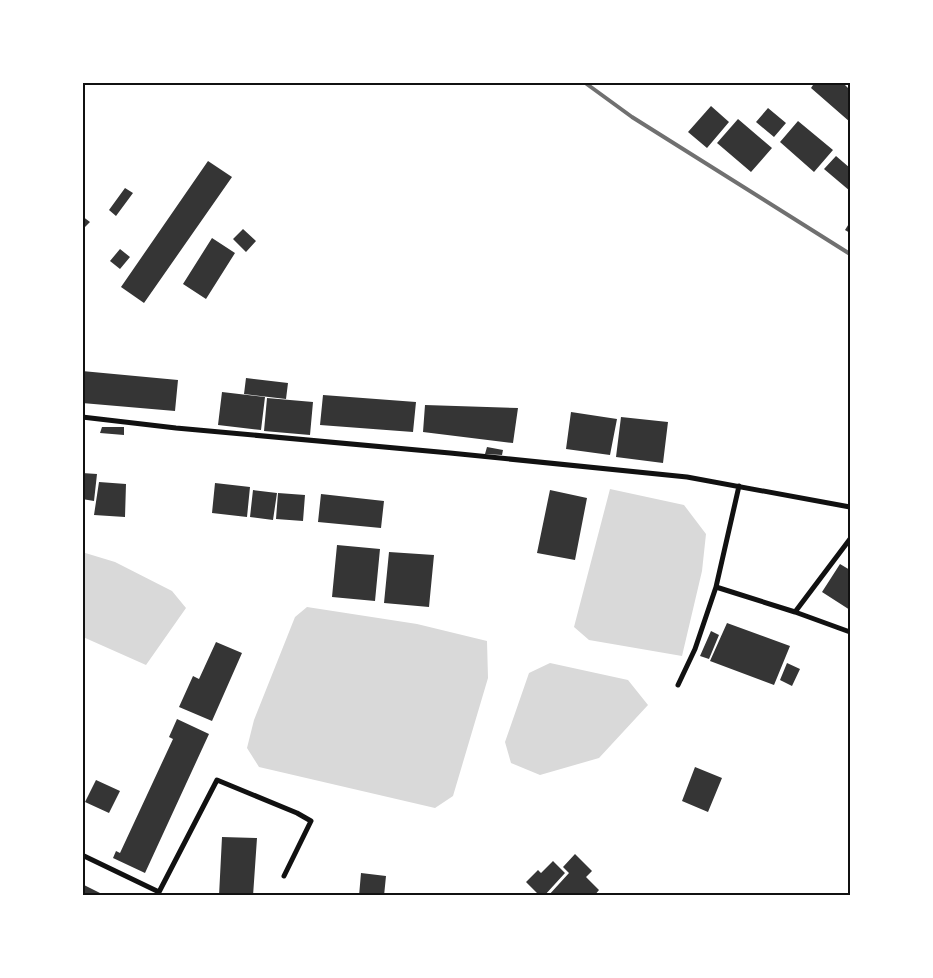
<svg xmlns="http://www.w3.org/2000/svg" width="933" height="978" viewBox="0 0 933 978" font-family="'Fira Sans Condensed',sans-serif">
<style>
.water{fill:#d9d9d9}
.building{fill:#353535}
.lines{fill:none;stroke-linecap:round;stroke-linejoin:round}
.minor{stroke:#111;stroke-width:5}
.rail{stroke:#707070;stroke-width:4}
.neatline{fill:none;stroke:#111;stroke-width:2}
</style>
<rect width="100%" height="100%" fill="#fff"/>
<path class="water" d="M610,489L684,505L706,534L702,571L682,656L589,640L574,627Z
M82,552L115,562L172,591L186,608L146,665L83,637Z
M307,607L417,624L487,641L488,678L453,796L435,808L259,767L247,748L254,720L295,617Z
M550,663L628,680L648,705L599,758L540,775L511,763L505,742L529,673Z"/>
<path class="building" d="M815,82H842L850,90V122L811,88Z
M711,106L729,122L707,148L688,132Z
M768,108L786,123L774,137L756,122Z
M738,119L772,148L751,172L717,143Z
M798,121L833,150L814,172L780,142Z
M836,156L850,168V191L824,169Z
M208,161L232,177L144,303L121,287Z
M125,188L133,193L116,216L109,210Z
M82,216L90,222L82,230Z
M850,222V233L845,230Z
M243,229L256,241L246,252L233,239Z
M212,238L235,253L206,299L183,284Z
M120,249L130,257L120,269L110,261Z
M82,371L178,380L175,411L82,403Z
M246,378L288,383L286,399L244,394Z
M222,392L265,397L261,430L218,425Z
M323,395L416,402L413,432L320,425Z
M267,398L313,402L310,435L264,431Z
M425,405L518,408L513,443L423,432Z
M571,412L617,419L610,455L566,449Z
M621,417L668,422L663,463L616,457Z
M102,427H124V435L100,433Z
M487,447L503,450L502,455L485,454Z
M82,473L97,474L94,501L82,499Z
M99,482L126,484L125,517L94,515Z
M215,483L250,487L247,517L212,513Z
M253,490L277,493L273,520L250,517Z
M550,490L587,498L575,560L537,553Z
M278,493L305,495L303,521L276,519Z
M321,494L384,501L381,528L318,522Z
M337,545L380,549L375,601L332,597Z
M389,552L434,555L429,607L384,603Z
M840,564L850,570V610L822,592Z
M727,623L790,646L774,685L710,661Z
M711,631L719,635L709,659L700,656Z
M216,642L242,653L212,721L179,707L193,676L199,679Z
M787,663L800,669L792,686L780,680Z
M177,719L209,734L145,873L113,858L116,851L120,853L173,739L169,737Z
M695,767L722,778L708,812L682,801Z
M96,780L120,791L109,813L85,802Z
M222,837L257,838L253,896H219Z
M575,854L592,871L586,877L599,890L594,896H548L569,873L563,867Z
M553,861L565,873L544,896H540L526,882L538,870L541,873Z
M361,873L386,876L384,896H359Z
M82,884L106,896H82Z"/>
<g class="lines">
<path class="minor" d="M82,417L176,428L450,453L687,477L850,507
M739,486L716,587L795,612
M850,539L795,612L850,632
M678,685L695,649L716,587
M82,855L159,892L217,780L297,813L311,821L284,876"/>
<path class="rail" d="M584,82L632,117L850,254"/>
</g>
<rect width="933" height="978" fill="none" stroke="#ffffff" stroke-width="168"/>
<rect x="84" y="84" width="765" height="810" class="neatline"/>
</svg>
